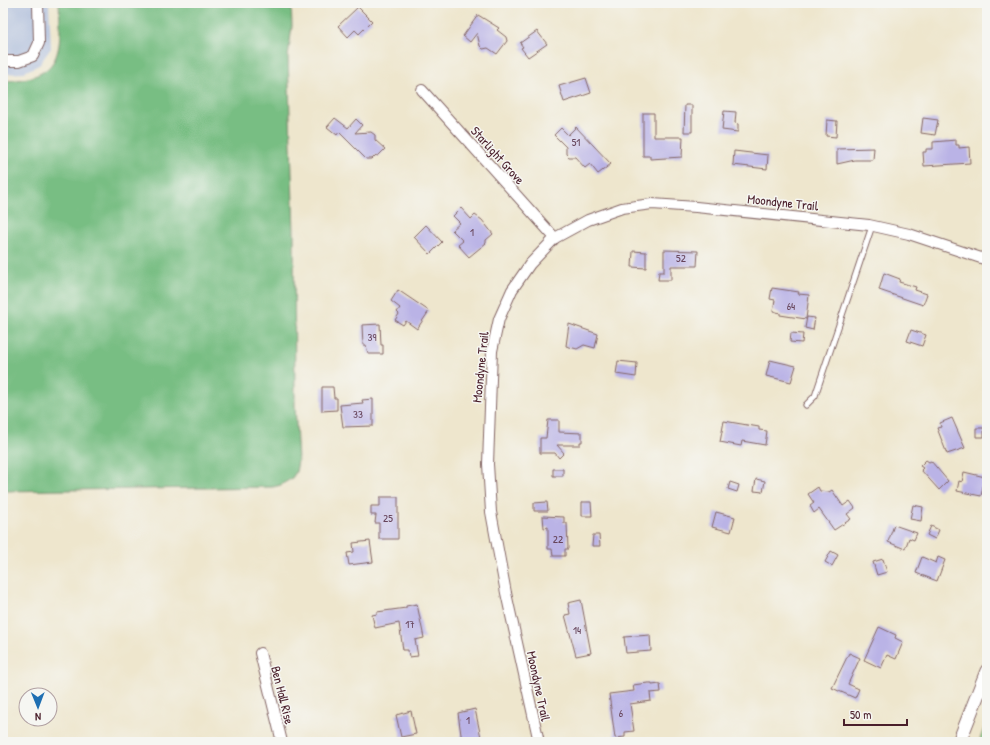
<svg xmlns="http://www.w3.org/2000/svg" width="990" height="745" viewBox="0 0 990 745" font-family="'Patrick Hand',sans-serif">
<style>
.industrial{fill:#b8c5de}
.green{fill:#95df9b;stroke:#707f63}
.forest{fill:#78be83;stroke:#616e57}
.building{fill:#bab3e6}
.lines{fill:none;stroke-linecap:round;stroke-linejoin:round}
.service-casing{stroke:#836564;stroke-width:7}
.minor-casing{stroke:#836564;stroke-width:12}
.tertiary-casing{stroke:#836564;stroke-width:15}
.service{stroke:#fff;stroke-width:5}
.minor{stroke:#fff;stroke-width:10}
.tertiary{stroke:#fff;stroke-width:13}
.labels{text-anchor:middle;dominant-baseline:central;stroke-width:3;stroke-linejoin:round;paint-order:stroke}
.number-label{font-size:11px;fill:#66445a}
.street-label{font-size:13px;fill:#4a1f2b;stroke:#f6f6f2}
</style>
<rect width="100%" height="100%" fill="#f6f6f2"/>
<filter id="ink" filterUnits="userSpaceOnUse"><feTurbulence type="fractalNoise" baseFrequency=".025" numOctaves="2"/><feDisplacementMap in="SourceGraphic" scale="8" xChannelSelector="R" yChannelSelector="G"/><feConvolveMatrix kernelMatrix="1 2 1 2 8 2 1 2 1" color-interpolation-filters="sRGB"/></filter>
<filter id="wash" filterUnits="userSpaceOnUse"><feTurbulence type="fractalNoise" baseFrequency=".012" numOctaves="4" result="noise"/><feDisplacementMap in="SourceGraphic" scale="16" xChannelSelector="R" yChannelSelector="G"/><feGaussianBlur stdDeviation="0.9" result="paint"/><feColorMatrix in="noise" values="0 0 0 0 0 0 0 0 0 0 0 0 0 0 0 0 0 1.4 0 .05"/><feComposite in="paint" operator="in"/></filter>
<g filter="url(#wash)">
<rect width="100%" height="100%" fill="#eee6cd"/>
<path class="industrial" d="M3,3H49L51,48L39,65L22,73L3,74Z"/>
<path class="green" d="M987,721V742H979Z"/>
<path class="forest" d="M59,3H291L292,26L288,57L294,232L295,405L298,461L296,472L292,478L281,485L273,487L3,491V81C62,79 62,53 59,3Z"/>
<g id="blocks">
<path class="building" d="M358,7L372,21L359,34L355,30L348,37L338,26Z
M478,15L499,28L497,30L506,37L507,41L497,54L488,48L483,49L480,46L477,33L470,42L463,36Z
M537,31L547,44L528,57L521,48L523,47L520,43Z
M586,78L591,93L564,102L559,86Z
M685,105H692V132H684Z
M724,111L736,112L735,123L738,124V132L722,130Z
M643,113H654V137H683L682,157L650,159V156H643Z
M335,118L348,128L356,119L362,125L355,133L371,132L375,135V140L385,149L378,156L376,155L372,159H366L339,132L337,135L327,127Z
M923,118L938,120L935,135L921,133Z
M827,120L837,121L836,137L826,136Z
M576,127L611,164L598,174L590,164L585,168L575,157H569L566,154V147L554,135L561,128L568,135Z
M956,140V145H959V148L969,147L970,163L924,166L923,152H926V149H933V142Z
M874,148L873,160H855L837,164V149Z
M734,151L768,155L767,169L733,165Z
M461,208L471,219L475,215L482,220L493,234L486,240V243L469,257L458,245L463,241L452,230L460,223L453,216Z
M426,225L442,242L430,254L414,237Z
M664,250L698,251L697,266H671V280H658L659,272H664Z
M633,251L646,252V268L632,267Z
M884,273L900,279L899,282L916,287L915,290L927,294L923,305L879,290Z
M772,288L799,292L798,294L809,295L806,319L780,315V313L773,311L775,300L770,299Z
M398,290L429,311L417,329L406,321L403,325L395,320L399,314L397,312L400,308L391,301Z
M807,317L815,318L813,330L805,328Z
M380,324L381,345H383V354H368L366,345H363L362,325Z
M569,324L598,334L595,348L584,345L577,349L566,346Z
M911,330L926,335L922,346L907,341Z
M791,333L803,334L802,343L790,342Z
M770,360L796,366L791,382L766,376Z
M618,361L637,363L636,377L616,374Z
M322,387H333L334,398H337V410L322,411Z
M373,399V426L343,427L340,405L363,403L362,400Z
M952,418L965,448L947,454L937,428L941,427L940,423Z
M548,420H559V432L582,433V442H580V445H557L564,453L559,458L555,453H540V438H546Z
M724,421L759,427V430L767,431L765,445L742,441L741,446L720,442Z
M976,428H984V437H976Z
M926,460L929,462L931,461L948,481L939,490L921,470L923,468L920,466Z
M553,469H563V476H553Z
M964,472L985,477L981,496L957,491L959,481L962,482Z
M756,479L765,481L763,492L754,491Z
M730,482L739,485L737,492L728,489Z
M818,487L820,491L829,492L832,490L843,506L850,501L855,508L847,514L851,519L834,530L819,509L814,513L810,506L814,503L808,494Z
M380,497H398V539H379V523H375L376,515H371V506H380Z
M547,502L548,511H534V503Z
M582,502H591L592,516H582Z
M913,505L923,507L921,521L910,519Z
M716,512L735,517L731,532L712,527Z
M543,516L564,517V523H567L568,549H565V556H553L552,549H548V527L544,528Z
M894,525L917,533L914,540L909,538L905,549L888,542Z
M931,526L939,530L935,539L927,535Z
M593,535H599L600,546H592Z
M370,541L373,562L349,565L347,553L354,552L353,543Z
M831,551L838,555L832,566L825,562Z
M922,557L936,563L938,557L945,560L937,581L916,573Z
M883,559L887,572L877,575L873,562Z
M581,600L591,653L576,656L565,615L570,614L568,603Z
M417,604L424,638L415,640L418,656L409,657L408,650H403L399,623L375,628L372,615L377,614V612L406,608V606Z
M879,627L896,635L895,638L903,642L896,659L887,655L881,668L864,660Z
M650,635L651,651L626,653L624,637Z
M849,653L860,658L848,684L859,689L855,698L832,688Z
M648,683H652V685L660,684L661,692L650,693L651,701L630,704L634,731L625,732V737L615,738L609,694L634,691L633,685Z
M475,709L482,742H462L458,713Z
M411,711L416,734L401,737L396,715Z"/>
</g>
</g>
<g filter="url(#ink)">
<use href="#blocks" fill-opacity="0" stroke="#836564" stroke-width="1"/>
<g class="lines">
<defs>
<path id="service" d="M806,405L815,396L872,226"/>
<path id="minor" d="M3,61H19L33,56L39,43L38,3
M422,90L555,238
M260,653L282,742
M539,742L506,593L491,512L488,464L492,351L499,319L512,290L530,264L555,238L588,220L622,208L652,204L696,207L869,225L909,234L987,260"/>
<path id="tertiary" d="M959,742L987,671"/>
</defs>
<use href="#service" class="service-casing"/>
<use href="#minor" class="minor-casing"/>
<use href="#tertiary" class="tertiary-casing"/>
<use href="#service" class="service"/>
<use href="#minor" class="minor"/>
<use href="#tertiary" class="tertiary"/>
</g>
</g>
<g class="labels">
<g class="number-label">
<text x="576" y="142">51</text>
<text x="472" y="232">1</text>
<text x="681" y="258">52</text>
<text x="791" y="306">64</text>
<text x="372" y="337">39</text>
<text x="358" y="414">33</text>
<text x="388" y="518">25</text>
<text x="558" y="539">22</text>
<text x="410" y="624">17</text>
<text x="577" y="630">14</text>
<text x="621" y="713">6</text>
<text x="468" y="720">1</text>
</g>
<g class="street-label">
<text transform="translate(498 155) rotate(48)">Starlight Grove</text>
<text transform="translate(783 202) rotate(6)">Moondyne Trail</text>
<text transform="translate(480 367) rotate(-84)">Moondyne Trail</text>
<text transform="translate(539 686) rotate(78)">Moondyne Trail</text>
<text transform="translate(283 695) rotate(76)">Ben Hall Rise</text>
</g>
</g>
<rect width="990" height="745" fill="none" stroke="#f6f6f2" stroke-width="16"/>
<g transform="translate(38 707) rotate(179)"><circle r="19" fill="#f6f6f2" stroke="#b1a0a2"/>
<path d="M0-3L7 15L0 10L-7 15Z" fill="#1f6fb2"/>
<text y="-6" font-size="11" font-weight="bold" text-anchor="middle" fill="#4a1f2b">N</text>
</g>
<path d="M844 719v6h63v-6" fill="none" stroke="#4a1f2b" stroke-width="2"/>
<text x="850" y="719" font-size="12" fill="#4a1f2b" stroke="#f6f6f2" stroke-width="3" paint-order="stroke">50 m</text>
</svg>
